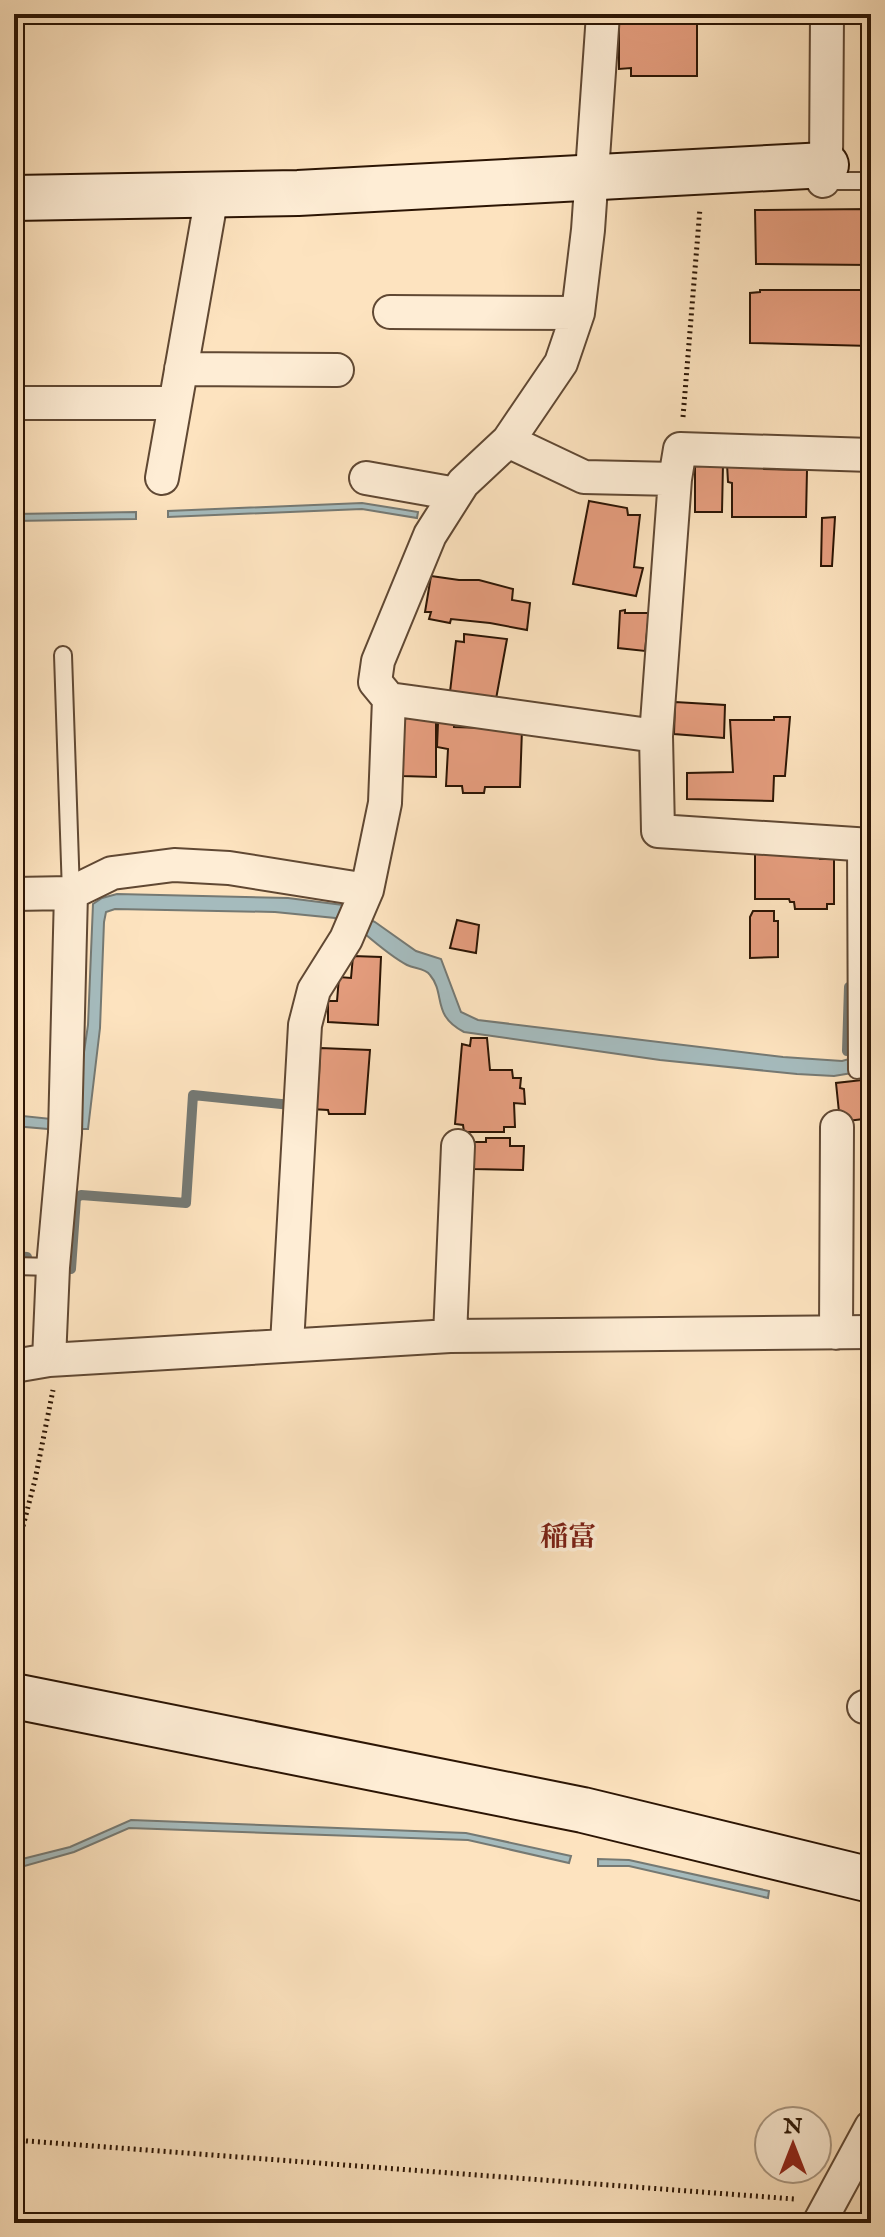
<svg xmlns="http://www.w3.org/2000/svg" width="885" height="2237" viewBox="0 0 885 2237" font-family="'IM FELL English','Noto Serif JP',serif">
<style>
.water{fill:#a5bbbd;stroke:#757973;stroke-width:2}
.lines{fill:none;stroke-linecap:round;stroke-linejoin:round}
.stream{stroke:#757973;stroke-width:10}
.building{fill:#e59d7e;stroke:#2c1504;stroke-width:2}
.lane-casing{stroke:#604833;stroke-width:20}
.street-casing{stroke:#604833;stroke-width:36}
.secondary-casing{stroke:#2c1504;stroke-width:48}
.path{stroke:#2c1504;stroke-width:5;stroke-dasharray:2 4;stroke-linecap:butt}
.lane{stroke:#feedd5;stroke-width:16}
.street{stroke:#feedd5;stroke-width:32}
.secondary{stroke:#feedd5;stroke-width:44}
.labels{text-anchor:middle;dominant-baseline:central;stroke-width:7;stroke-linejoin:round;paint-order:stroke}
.quarter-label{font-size:28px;font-weight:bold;fill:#7a1f14;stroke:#feedd5}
</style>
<rect width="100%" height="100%" fill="#fde3bf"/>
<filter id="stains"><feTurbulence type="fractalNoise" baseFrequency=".0025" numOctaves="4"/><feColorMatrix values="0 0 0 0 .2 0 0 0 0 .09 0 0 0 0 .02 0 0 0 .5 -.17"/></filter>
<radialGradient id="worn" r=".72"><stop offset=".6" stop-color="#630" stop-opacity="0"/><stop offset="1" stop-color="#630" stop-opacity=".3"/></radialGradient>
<path class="water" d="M362,503L418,512L417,518L362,509L168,517V511Z
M136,512V519L14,521V514Z
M117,894L288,898L343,905L375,922L416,951L441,959L461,1012L478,1020L783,1057L842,1061L871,1053V1067L864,1071L834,1076L797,1074L660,1060L464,1032C431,1015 446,994 430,975C425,968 415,969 407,965C386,954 366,934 347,919L340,927L335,918L275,912L115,909L106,912L104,922L100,1028L88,1129H48L14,1126V1115L51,1119L76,1106L88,1025L93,904L102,898Z
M131,1820L466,1833L571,1856L569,1863L468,1840L129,1828L74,1852L14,1869V1861L70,1847Z
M598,1859L629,1860L769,1891L768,1898L629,1866H598Z"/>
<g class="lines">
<path class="stream" d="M847,1051L849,987
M14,1256L27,1257
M71,1269L76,1198L81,1195L186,1203L193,1095L291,1105L292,1099"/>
</g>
<path class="building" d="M619,23H697V76H631V68L619,69Z
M871,209V265L756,264L755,210Z
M760,290H871V346L750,343V293L760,292Z
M723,464L722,512H695V465Z
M727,464L763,465L764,469L807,470L806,517H732V483L728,482Z
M589,501L627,508L628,515H640L634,567L643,568L636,596L573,584Z
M835,517L832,566H821L822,518Z
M431,576L459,580H479L513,589L512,600L530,603L527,630L490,623L451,619L450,623L429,619L431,612H425Z
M625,610V613H649L645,651L618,648L620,611Z
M464,634L507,639L496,699L450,692L456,641L464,642Z
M675,702L725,705L724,738L674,734Z
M404,711L436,719V777L402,776Z
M774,717H790L785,776H774L773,801L687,799V773L733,772L730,720H774Z
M438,723H454V727L522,729L520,787H485L484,793H463L462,786H446L448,749L437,747Z
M867,750H871V835L862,834V787Z
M755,850L820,852V859H834V904H827V909H795L794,902H790L789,899H755Z
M753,911H774V921H778V957L750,958V917Z
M457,920L479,925L476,953L450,948Z
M353,956L381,957L378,1025L328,1022V1001H337L339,977L351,978Z
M471,1038H487L490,1070H512L513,1078H521L520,1088L524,1089L525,1104L514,1103L515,1127H504V1132H464L463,1125L455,1124L462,1044L470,1046Z
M320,1048L370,1050L365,1114H329L328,1110L311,1109L314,1076L319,1075Z
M871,1079V1118L840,1122L836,1083Z
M486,1138H510V1146H524L523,1170L473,1169L474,1142H486Z"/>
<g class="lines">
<defs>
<path id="lane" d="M823,181H871
M63,655L71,893
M856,843L857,1070
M14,1266L53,1267"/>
<path id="street" d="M823,181L826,165L827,14
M390,312L578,313
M181,369L337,370
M14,403H175
M508,441L584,477L675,479L680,449L871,455
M162,478L212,195
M366,478L456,494
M389,699L656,736L658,831L871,845
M656,736L675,479
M14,894L71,893L112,873L174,865L229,868L367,890
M836,1333L837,1127
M450,1336L458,1146
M287,1344L305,1025L314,990L346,939L367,890L385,803L389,699L375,682L378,661L430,535L463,483L508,441L561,363L578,313L588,230L603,14
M49,1360L53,1267L65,1133L71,893
M14,1366L49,1360L450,1336L871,1332
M864,1707L871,1708
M819,2223L871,2127"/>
<path id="secondary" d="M14,198L298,193L826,165
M14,1696L583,1810L871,1880"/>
</defs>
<use href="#lane" class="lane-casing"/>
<use href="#street" class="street-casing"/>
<use href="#secondary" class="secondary-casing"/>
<path class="path" d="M683,417L700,208
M14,1561L35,1480L53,1390
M14,2140L794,2199"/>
<use href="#lane" class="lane"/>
<use href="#street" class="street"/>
<use href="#secondary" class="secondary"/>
</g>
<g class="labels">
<g class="quarter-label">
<text x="568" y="1538">稲富</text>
</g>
</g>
<rect width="885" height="2237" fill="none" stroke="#fde3bf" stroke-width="48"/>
<rect x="16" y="16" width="853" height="2205" fill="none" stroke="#2c1504" stroke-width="4"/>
<rect x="24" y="24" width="837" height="2189" fill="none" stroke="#2c1504" stroke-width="2"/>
<g transform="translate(793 2145)"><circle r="38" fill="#feedd5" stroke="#aa9781" stroke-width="2"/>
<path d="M0-6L14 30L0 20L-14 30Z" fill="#8f2418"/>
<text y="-12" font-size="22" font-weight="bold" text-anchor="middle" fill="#2c1504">N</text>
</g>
<rect width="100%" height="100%" filter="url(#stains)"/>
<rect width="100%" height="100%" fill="url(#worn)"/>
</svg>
